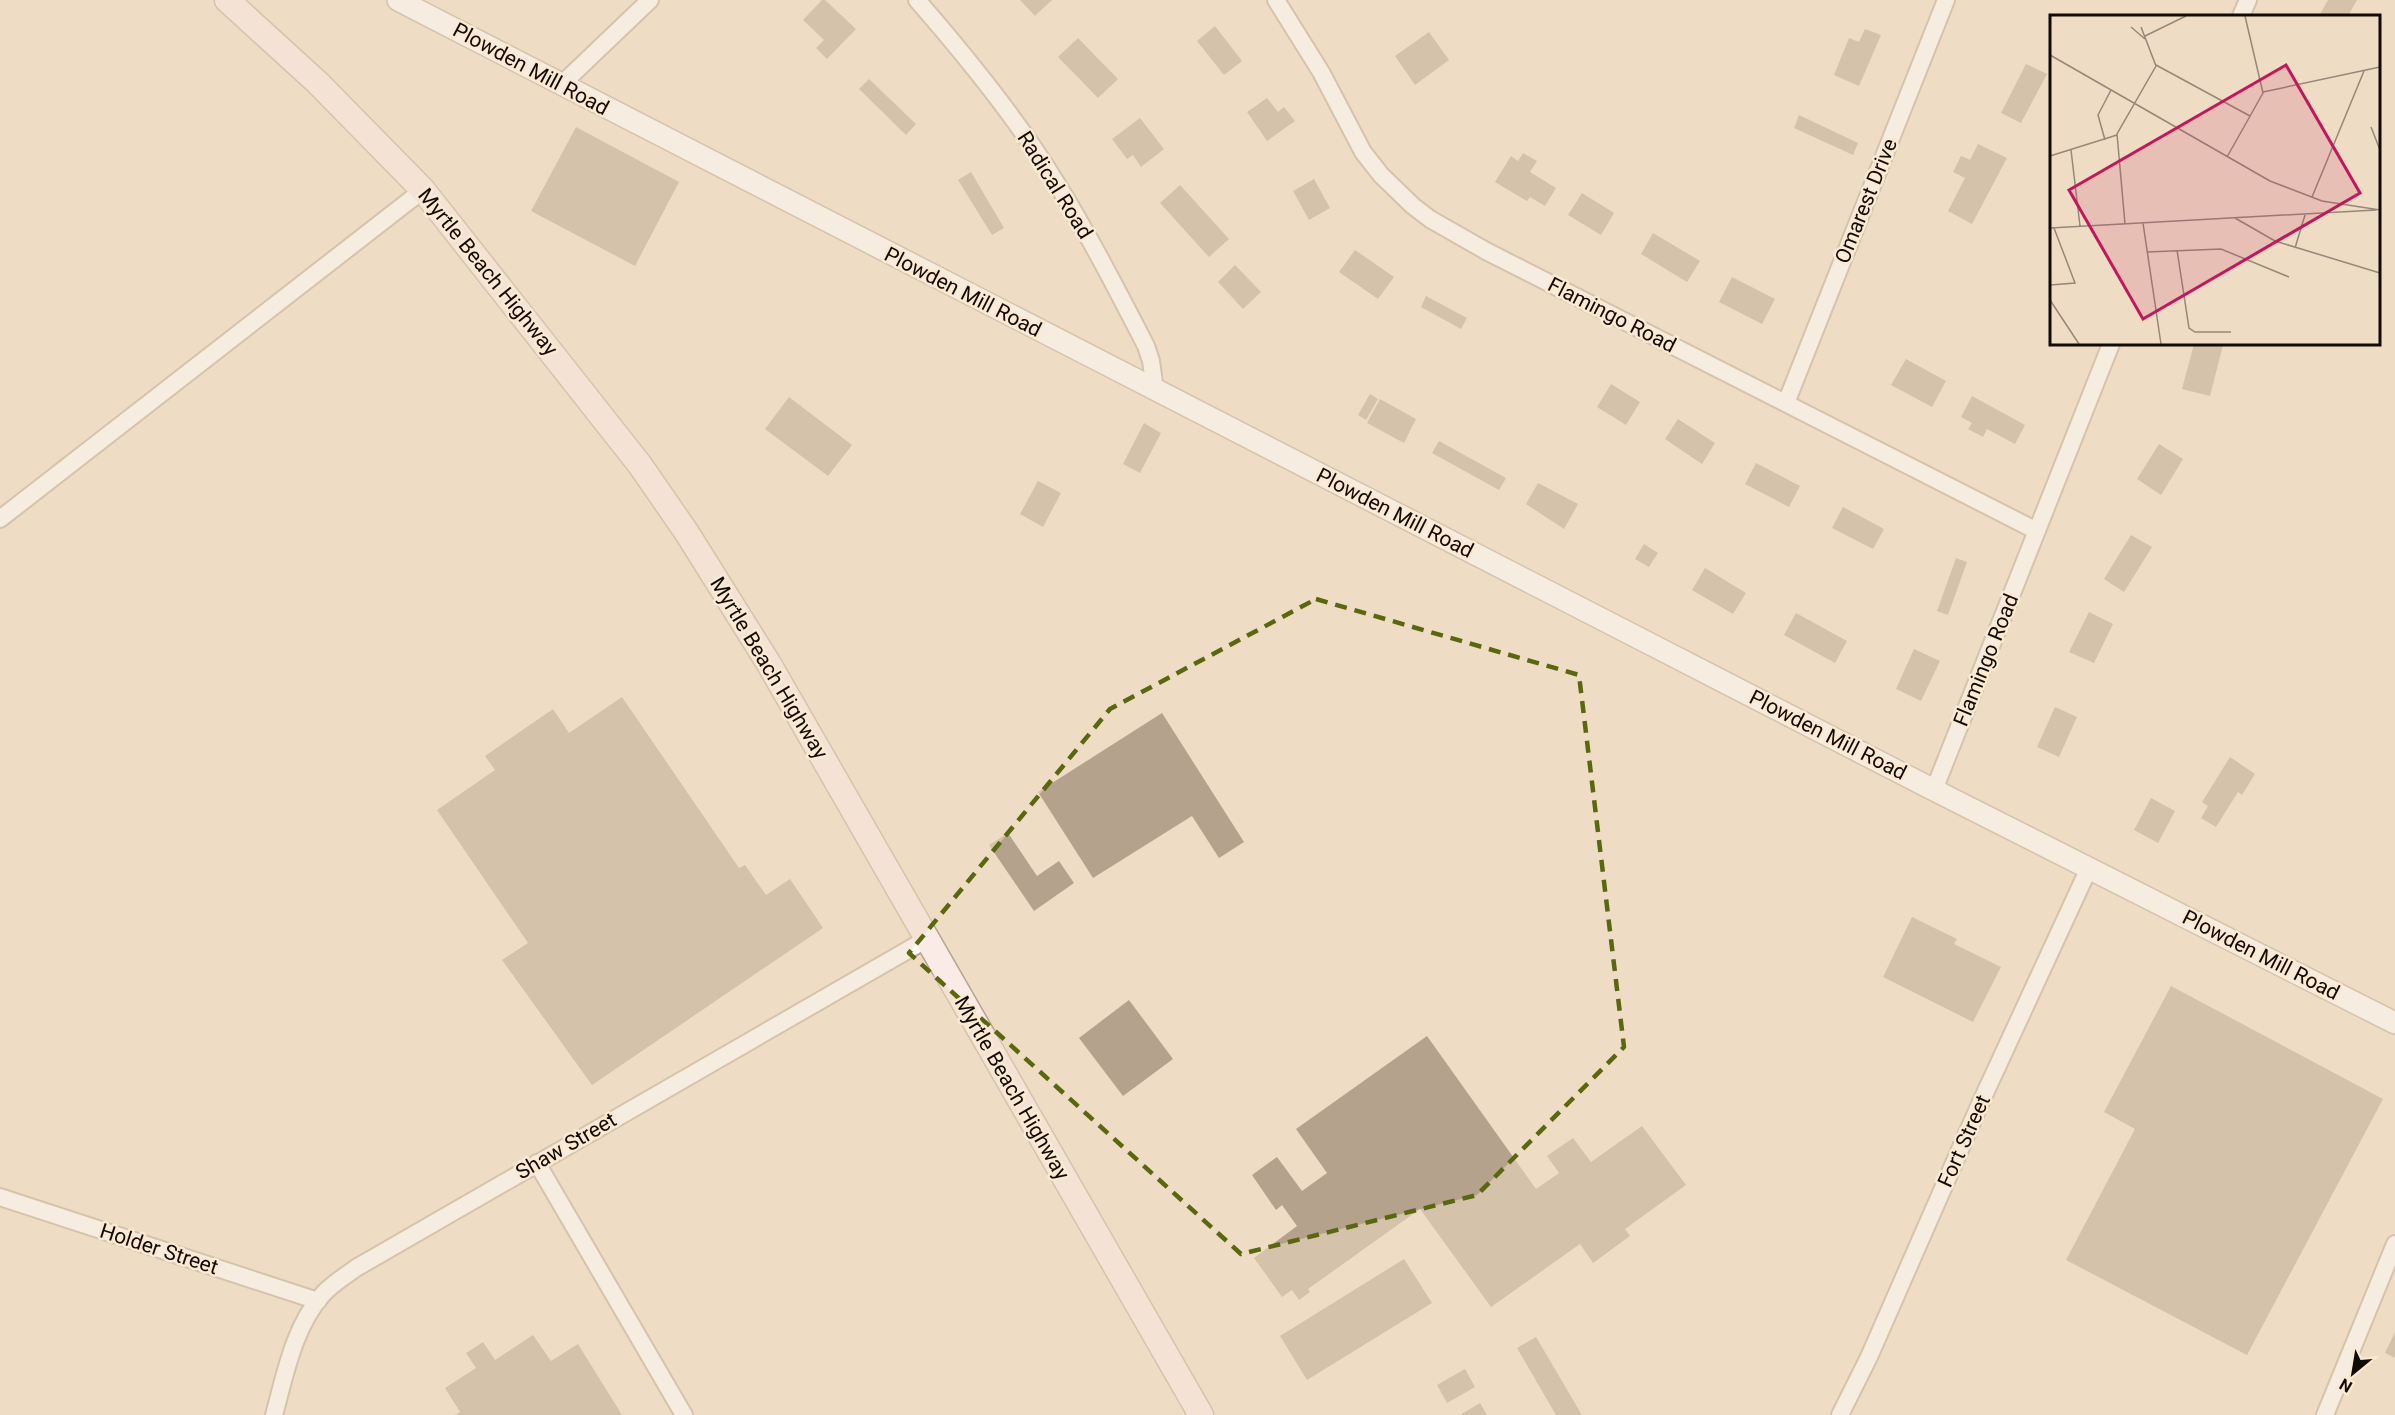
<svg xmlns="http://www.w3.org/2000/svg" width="2395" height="1415" viewBox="0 0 2395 1415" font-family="Roboto,sans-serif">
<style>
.building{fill:#b4a28c}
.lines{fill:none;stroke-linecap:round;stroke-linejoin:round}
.minor-casing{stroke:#b6a48e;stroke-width:20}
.tertiary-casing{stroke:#b6a48e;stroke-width:24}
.secondary-casing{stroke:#b6a48e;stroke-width:27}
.minor{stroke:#fff;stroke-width:16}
.tertiary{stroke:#fff;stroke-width:21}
.secondary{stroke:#fbebe7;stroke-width:24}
.marked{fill:none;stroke:#59670e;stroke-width:4.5;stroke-dasharray:12 8;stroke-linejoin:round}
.labels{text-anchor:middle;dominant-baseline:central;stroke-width:5;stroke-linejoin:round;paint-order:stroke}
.street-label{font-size:21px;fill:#110b04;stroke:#fce9d2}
.inset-road{fill:none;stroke:#968878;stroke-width:1.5}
.view{fill:#c2185b;fill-opacity:0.15;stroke:#c2185b;stroke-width:3}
.inset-edge{fill:none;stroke:#110b04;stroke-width:3}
</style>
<rect width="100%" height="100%" fill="#efdcc5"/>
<path class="building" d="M822,0H825L856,29L827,59L816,48L824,40L803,20Z
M1020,0H1052L1035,16Z
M2328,0H2357L2348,16H2319Z
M1215,26L1242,61L1224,75L1197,41Z
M1865,29L1881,35L1859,86L1834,75L1849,38L1859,42Z
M1429,32L1449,60L1415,85L1395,56Z
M1078,38L1118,79L1098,98L1058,57Z
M2026,64L2047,74L2021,123L2001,113Z
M869,79L916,124L906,135L859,89Z
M1267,98L1278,112L1284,107L1295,121L1267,141L1247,112Z
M1799,115L1858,143L1853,155L1794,128Z
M1140,118L1164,149L1141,167L1133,155L1127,159L1112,139Z
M576,127L679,182L635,266L531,211Z
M1978,144L2007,158L1972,224L1948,211L1965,178L1953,172L1961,156L1970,160Z
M1523,153L1537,161L1530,172L1556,188L1545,206L1530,197L1527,201L1495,182L1511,156L1518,161Z
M971,172L1004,228L992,235L958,180Z
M1314,179L1330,208L1309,220L1293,191Z
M1180,185L1229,239L1209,257L1160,203Z
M1582,193L1614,213L1601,235L1568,215Z
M1653,233L1700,261L1687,282L1641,254Z
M1355,250L1394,277L1378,299L1339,272Z
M1235,265L1261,292L1243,309L1218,282Z
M1732,277L1775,299L1762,324L1719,302Z
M1426,296L1467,318L1461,329L1421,307Z
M2194,344L2223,345L2210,396L2182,389Z
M1906,359L1946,381L1932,407L1891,385Z
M1611,384L1640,402L1626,425L1597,407Z
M1370,394L1378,399L1366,420L1358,415Z
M1972,396L2025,425L2015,444L1987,429L1983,437L1968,429L1972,423L1961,417Z
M789,397L852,445L828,476L765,429Z
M1380,399L1416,419L1404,443L1367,423Z
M1678,419L1715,443L1702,464L1665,439Z
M1144,423L1161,433L1140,473L1123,464Z
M1439,441L1506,478L1499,490L1432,453Z
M2159,444L2183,459L2161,495L2137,479Z
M1756,463L1800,486L1789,507L1745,484Z
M1038,481L1061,493L1043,527L1020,514Z
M1538,483L1578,504L1564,529L1526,504Z
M1843,507L1884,529L1873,549L1832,528Z
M2131,535L2152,547L2124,592L2104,579Z
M1644,544L1658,553L1649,567L1635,559Z
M1956,558L1967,562L1948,615L1937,611Z
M1705,568L1746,593L1733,614L1692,590Z
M2089,612L2113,624L2094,663L2069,652Z
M1796,613L1847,641L1835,663L1784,635Z
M1914,649L1940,661L1921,701L1896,689Z
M622,697L739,868L745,865L766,895L790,879L823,928L592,1085L502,960L528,943L437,810L495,770L485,756L553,709L569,733Z
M2055,707L2077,717L2059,757L2037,747Z
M1162,713L1244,842L1219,858L1192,816L1093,878L1038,792Z
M2230,757L2255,774L2242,795L2238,792L2216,827L2201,818L2208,806L2202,802Z
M2151,798L2175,811L2158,843L2134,830Z
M1008,833L1037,876L1059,861L1074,883L1034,911L989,845Z
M1912,917L1957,939L1954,944L2001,967L1973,1022L1883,977Z
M2171,986L2383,1099L2247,1355L2066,1260L2135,1129L2104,1112Z
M1129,1000L1173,1059L1123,1096L1079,1038Z
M1427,1036L1536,1189L1559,1173L1547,1156L1573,1138L1591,1162L1642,1126L1686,1185L1625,1229L1630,1236L1593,1263L1580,1244L1491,1307L1420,1209L1308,1289L1310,1292L1299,1300L1292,1290L1282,1297L1254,1258L1297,1226L1282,1205L1276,1210L1252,1175L1277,1157L1302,1191L1327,1173L1296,1129Z
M1404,1259L1432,1303L1307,1380L1280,1336Z
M2395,1332V1358L2385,1353Z
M533,1335L551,1361L578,1344L622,1415H455L460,1412L445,1388L476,1368L466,1353L483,1342L495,1360Z
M1536,1337L1582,1415H1556L1517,1348Z
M1465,1369L1475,1387L1447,1403L1437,1385Z
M1480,1403L1487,1415H1460Z"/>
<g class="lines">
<defs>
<path id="minor" d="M917,0C958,47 998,96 1033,147C1076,210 1111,278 1146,346L1151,361L1155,390
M1276,0L1321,72L1363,152L1381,175L1413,206L1430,219L1486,251L2037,531
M2241,16L2248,0
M561,85L650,0
M1786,403L1946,0
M0,519L423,190
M1934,790L2111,344
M537,1163L684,1415
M0,1197L318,1301
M274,1415C285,1375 294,1326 323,1294C332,1284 345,1276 356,1268L927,939
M1840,1415L1869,1357L1980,1104L2089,868
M2325,1415L2395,1244"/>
<path id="tertiary" d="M398,0L1934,790L2395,1023"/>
<path id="secondary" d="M227,0L318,83L423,190L640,465L687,533L769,664L1201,1415"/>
</defs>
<use href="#minor" class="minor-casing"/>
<use href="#tertiary" class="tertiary-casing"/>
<use href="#secondary" class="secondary-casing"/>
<use href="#minor" class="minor"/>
<use href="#tertiary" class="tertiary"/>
<use href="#secondary" class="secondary"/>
</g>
<path d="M0 0H2395V1415H0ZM1316,599L1579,675L1624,1047L1477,1195L1241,1254L909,953L1110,709Z" fill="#efdcc5" fill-opacity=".55" fill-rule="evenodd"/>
<path class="marked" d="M1316,599L1579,675L1624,1047L1477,1195L1241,1254L909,953L1110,709Z"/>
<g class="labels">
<g class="street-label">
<text transform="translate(531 69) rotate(28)">Plowden Mill Road</text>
<text transform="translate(1055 185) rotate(58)">Radical Road</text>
<text transform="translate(1866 201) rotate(-68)">Omarest Drive</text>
<text transform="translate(488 272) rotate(51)">Myrtle Beach Highway</text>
<text transform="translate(963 292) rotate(27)">Plowden Mill Road</text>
<text transform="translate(1612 315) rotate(27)">Flamingo Road</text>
<text transform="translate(1395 513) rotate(27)">Plowden Mill Road</text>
<text transform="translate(1986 660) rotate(-68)">Flamingo Road</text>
<text transform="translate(769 668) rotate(59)">Myrtle Beach Highway</text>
<text transform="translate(1828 735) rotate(27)">Plowden Mill Road</text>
<text transform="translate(2261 955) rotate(27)">Plowden Mill Road</text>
<text transform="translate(1012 1088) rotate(60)">Myrtle Beach Highway</text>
<text transform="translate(1964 1141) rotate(-66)">Fort Street</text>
<text transform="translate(566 1146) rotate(-30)">Shaw Street</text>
<text transform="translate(159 1249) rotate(18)">Holder Street</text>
</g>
</g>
<g transform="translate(2050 15)">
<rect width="330" height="330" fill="#efdcc5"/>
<path class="inset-road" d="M81,12L95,24M95,21L136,1M0,40L220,166L272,186L330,195M106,50L200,101M213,77L330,52M321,112L330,135M55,125L48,100L61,75M21,135L30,211M0,141L67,120M177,142L213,78L195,1M262,182L314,56M185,203L225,226L330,258M93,208L111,329M75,209L67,119L106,51L91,12M0,213L326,195M245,233L255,200M127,235L139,313L145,317H181M97,237L171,234L239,262M0,270L25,268L4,213M0,285L29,329"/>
<path class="view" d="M236,50L310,178L93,304L19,175Z"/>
<rect width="330" height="330" class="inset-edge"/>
</g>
<g transform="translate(2353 1373) rotate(210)" stroke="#fce9d2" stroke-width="4.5" paint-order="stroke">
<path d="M0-4.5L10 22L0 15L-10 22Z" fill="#110b04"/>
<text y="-9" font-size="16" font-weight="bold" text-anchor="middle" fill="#110b04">N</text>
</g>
</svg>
